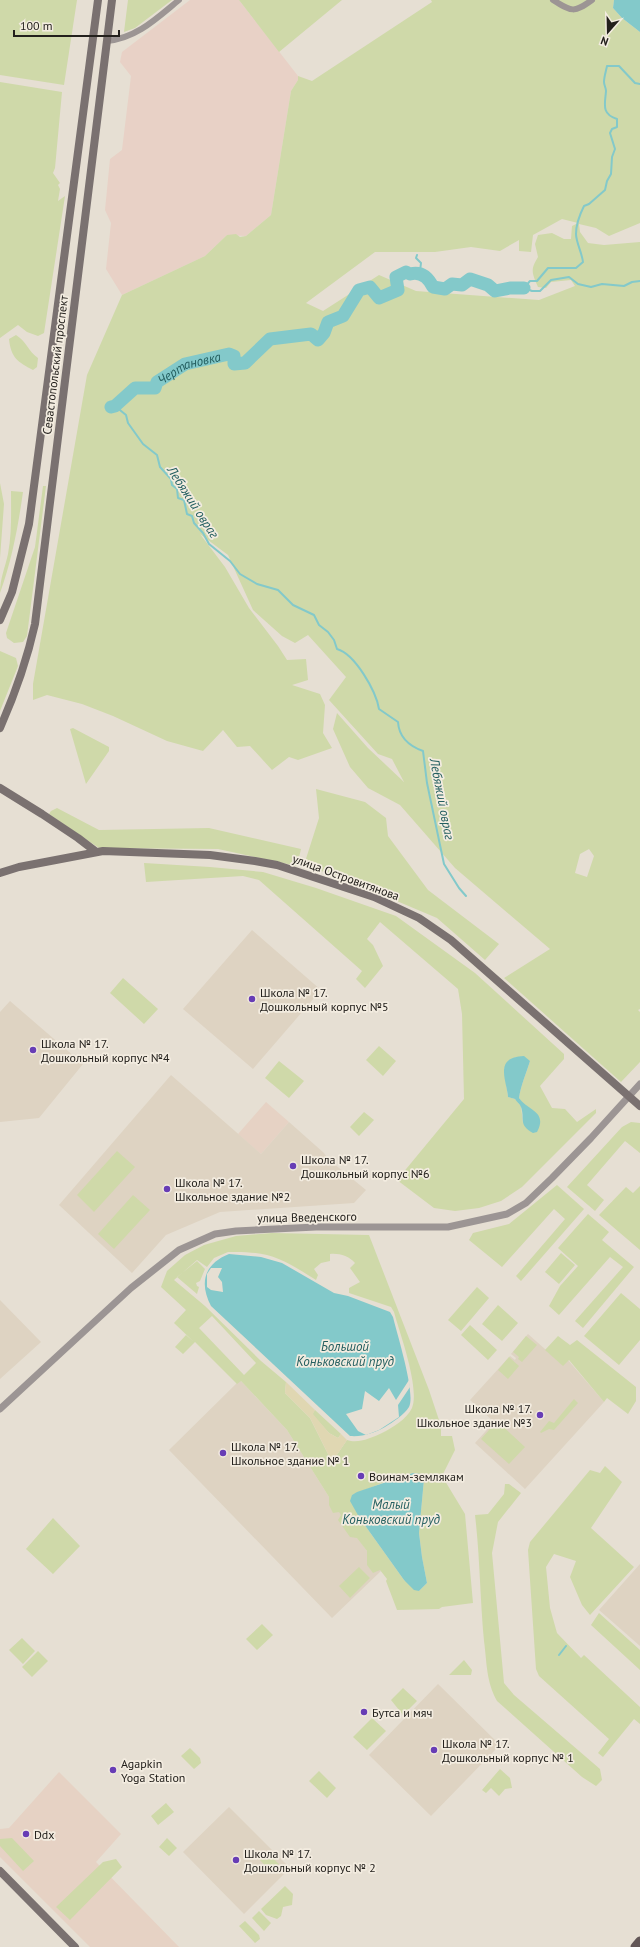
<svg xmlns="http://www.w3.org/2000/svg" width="640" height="1947" viewBox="0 0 640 1947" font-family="'PT Sans',sans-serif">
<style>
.commercial{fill:#e6d2c4}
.built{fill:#ded3c2}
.medical{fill:#e8d1c6}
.green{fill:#cfd9a9;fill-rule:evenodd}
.sand{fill:#e0d7b2}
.water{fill:#83c9ca}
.pier{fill:#e6dfd3}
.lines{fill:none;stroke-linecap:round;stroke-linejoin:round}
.stream{stroke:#83c9ca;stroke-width:2}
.river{stroke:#83c9ca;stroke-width:13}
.minor{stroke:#9c9594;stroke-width:6}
.tertiary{stroke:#9c9594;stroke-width:7}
.secondary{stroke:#7a7170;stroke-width:8}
.primary{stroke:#635757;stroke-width:9}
.poi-dot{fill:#673db5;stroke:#f3ece0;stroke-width:1.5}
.labels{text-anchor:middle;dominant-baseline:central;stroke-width:3.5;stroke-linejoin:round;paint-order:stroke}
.street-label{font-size:12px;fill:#23201c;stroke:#f3ece0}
.poi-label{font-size:12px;fill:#23201c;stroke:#f3ece0;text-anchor:start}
.water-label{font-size:13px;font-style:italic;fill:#245f60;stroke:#f3ece0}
</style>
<rect width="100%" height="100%" fill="#e6dfd3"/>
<path class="commercial" d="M266,1102L289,1122L261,1154L238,1134Z
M59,1772L121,1834L96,1862L179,1947H90L0,1857V1829L9,1828Z"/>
<path class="built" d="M252,930L321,990L253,1069L183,1009Z
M10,1001L83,1064L39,1118L0,1122V1012Z
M171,1075L261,1154L289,1122L324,1153L328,1159L366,1190L354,1203L220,1212L166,1235L132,1273L59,1205Z
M0,1300L41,1342L0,1379Z
M528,1334L563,1365L568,1360L604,1402L525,1489L475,1443L494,1422L470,1400L510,1356L515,1360L516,1358L511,1354Z
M240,1380L287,1430L329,1497L381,1571L332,1618L169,1450Z
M640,1564V1646L599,1610Z
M438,1684L500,1745L431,1816L369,1755Z
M229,1807L290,1868L244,1914L183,1852Z"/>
<path class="medical" d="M190,0H239L298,76V80L291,91L271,215L246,236L227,235L205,256L122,295L106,269L111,223L105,210L110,159L122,150L131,76L120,62L122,52Z"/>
<path class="green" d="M0,0H77L64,85L0,75Z
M128,0H172L135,28L124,32Z
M239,0H342L279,52Z
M431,0H614L613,8L622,18L640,32V223L609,236L596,228L579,224L580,232L588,243L604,245L640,242V1009L638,1010L640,1012V1062L621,1082L504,978L550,949L455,868L400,805L368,788L350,767L333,729L337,713L368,748L404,782L392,759L378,754L329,700L346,677L308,635L295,643L282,636L253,610L228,555L200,534L225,567L249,608L278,646L287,660L306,659L308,680L292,685L320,694L325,705L323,733L332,748L298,760L289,757L272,770L250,746L237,747L223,730L203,751L167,741L113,716L82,704L47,695L33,700V684L87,375L122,295L205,256L227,235L236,234L240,237L246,236L271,215L291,91L298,80V76L312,81L432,2ZM562,219L578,223L572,226L571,239H564L552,233L538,235L535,244L538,257C530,270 532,273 538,287L546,288L551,282L571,280L575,286L539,300L416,291L379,275L323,311L306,303L375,252H435L471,247L500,251L519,240V251L531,252L533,235ZM589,849L594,856L587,877L575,873L580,854Z
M0,82L62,92L55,168L53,173L60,183L58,185L60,189L58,201L65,196L44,333L38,336L27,332L18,325L0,338Z
M16,335C27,342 28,351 38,358L37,367L33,370C18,362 11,358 9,339Z
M0,483L4,504L0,558Z
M43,486H46L27,636L23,642L14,643L7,638L6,633L35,547Z
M11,491L23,492C18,527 12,560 0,593C0,578 5,568 8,554C12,533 11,512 11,491Z
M0,651L16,658L18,666L0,711Z
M73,728L109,747V751L86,784L70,729Z
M316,789L365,802L386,818L388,836L428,890L499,944L485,960L437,918L347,880L304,865L319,818Z
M57,808L99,830L209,828L301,849L297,866L218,849L99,848L49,814L51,811Z
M144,863L210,867L263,872L316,888L396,916L475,973L564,1054V1059L540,1086L552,1108L565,1109L577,1122L596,1109V1113L522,1187L501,1201L479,1208L455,1211L434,1208L397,1180L464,1099L462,1014L458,989L380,922L367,939L373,945L383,966L365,988L356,979L362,971L259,880L243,876L146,882ZM516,1057L530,1061C526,1074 521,1085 519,1098L524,1106L523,1123L521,1106L515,1099L508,1097L504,1069L509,1061Z
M123,978L158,1009L144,1024L110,993Z
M379,1046L396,1061L383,1076L366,1060Z
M279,1061L304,1081L289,1098L265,1078Z
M364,1112L374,1120L359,1136L350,1127Z
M631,1122L640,1123V1153L625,1141L587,1185L604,1200L595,1211L567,1187L622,1127Z
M117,1151L135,1167L94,1212L77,1195Z
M557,1185L584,1209L521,1281L516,1276L565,1219L554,1209L502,1267L469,1240L473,1233L509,1224Z
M640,1186V1250L599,1215L626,1187L633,1193Z
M133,1195L150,1210L114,1249L98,1234Z
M588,1214L609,1232L602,1240L634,1267L583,1328L575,1321L623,1267L610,1257L559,1315L549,1306L560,1286L578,1266L558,1248Z
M272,1233L369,1235L429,1390L441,1426V1436H452L455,1450L442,1476L465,1514L473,1603L442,1607L439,1609L397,1610L386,1581L387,1579L380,1570L373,1573L367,1565V1551L357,1538L350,1537L338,1520L341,1515L339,1512L333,1513L329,1505V1497L287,1430L241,1381L237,1384L195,1342L183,1354L175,1347L186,1335L194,1342L174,1323L186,1310L161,1287L167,1271L185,1255L204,1245L236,1236ZM228,1252C270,1251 281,1258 316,1280L318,1275L314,1269L321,1263L330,1261V1254C339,1253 349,1256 355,1263L350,1268L360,1282L349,1288V1293L391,1307L394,1312C400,1334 420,1388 412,1408C407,1419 392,1428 382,1433C371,1438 358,1444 347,1440L332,1462L310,1418L285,1393L286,1382L261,1361L205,1306L174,1280L197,1260L207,1267L214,1258ZM212,1316L256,1363L244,1375L199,1328ZM413,1473L423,1476L424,1479L419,1533L422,1557L427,1583L419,1591L404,1580L359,1517L352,1495L395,1478Z
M561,1253L575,1265L559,1284L545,1272Z
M197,1261L205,1269L200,1281L196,1283L197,1286L199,1287L197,1294L177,1277Z
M477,1287L489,1298L461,1331L448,1320Z
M621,1293L640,1309V1340L619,1365L584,1336Z
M498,1305L518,1323L502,1341L482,1324Z
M470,1325L497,1350L488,1360L461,1335Z
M526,1336L537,1345L522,1362L518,1359L519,1357L513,1352Z
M558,1336L570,1345L577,1340L636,1387V1401L628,1414L607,1398L604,1402L569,1360L563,1366L545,1350Z
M509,1357L519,1366L508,1379L498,1370Z
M574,1399L578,1403L554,1430L549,1429L541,1433L540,1432L549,1421L554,1423Z
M315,1410L341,1434L338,1438L329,1433L312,1414Z
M497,1421L525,1447L509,1464L481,1439Z
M605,1466L622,1482L591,1528L634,1567L590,1615L582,1605L570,1577L576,1561L554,1554L546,1567L550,1608L557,1633L581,1658L584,1655L640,1707V1724L634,1719L603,1757L598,1753L609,1739L539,1676L536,1669L528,1550L530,1542L590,1470L600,1473Z
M505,1484H509L521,1493L498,1522L492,1553L504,1683L514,1695L600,1769L602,1780L596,1786L582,1777L497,1701C486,1681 487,1663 484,1641C480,1599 480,1557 475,1515L488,1514L504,1494Z
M53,1518L80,1546L53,1574L26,1549Z
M359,1567L370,1578L350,1598L339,1586Z
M599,1613L640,1650V1670L591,1625Z
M262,1624L273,1635L257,1650L246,1639Z
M22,1638L35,1651L23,1664L9,1650Z
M38,1651L48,1661L32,1677L22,1667Z
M464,1660L472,1670L471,1675H449Z
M403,1688L417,1701L403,1715L391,1700Z
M372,1718L386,1731L367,1750L353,1737Z
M190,1748L200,1758L201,1763L194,1769L181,1756Z
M500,1769L510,1778L512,1788L505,1789L499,1796L491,1788L486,1793L482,1790Z
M319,1771L336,1788L327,1798L309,1781Z
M166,1803L174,1812L158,1825L151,1816Z
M12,1838L34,1861L23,1871L0,1846V1839Z
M167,1838L177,1848L169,1856L159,1847Z
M266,1852L279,1864L271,1872L259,1859Z
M116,1859L122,1867L70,1920L56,1907L103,1862Z
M285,1886L293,1894L292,1905L283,1907L281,1916L277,1919L266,1915L261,1909Z
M259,1911L271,1923L264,1931L252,1918Z
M245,1921L259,1935L260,1939L255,1943L239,1926Z"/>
<path class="sand" d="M286,1382L315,1410L313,1414L329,1433L338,1438L341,1434L347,1440L332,1462L310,1418L285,1393Z"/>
<path class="water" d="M614,0H640V32L622,18L613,8Z
M524,1056L530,1061C526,1074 521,1085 519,1098C528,1111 548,1111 537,1132L533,1133C518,1125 525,1118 521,1107C520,1104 516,1101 515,1099L508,1097C507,1081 493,1057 524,1056Z
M229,1254L261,1257L282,1263L334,1293L348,1296L390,1312L393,1317C397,1334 416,1394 409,1407C404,1415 393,1422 385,1427C374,1433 363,1437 350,1436L211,1306C199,1283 204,1264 229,1254Z
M413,1473L421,1474L424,1479L419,1533L422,1557L427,1583L419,1591L414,1590L404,1580L359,1517L350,1501L352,1495L357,1492Z"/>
<path class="pier" d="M211,1268H222L218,1277L222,1282L223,1292L211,1290L207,1287V1274Z
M409,1380L410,1387L398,1405L399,1417L379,1430L366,1435L358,1431L346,1414L362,1409L365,1391L379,1401L389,1388L396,1400Z"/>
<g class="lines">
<path class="stream" d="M640,84L635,83L619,66H607C606,71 604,77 604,82C604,85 606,88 606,91C605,104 601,114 617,119V127L612,129L610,133L615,149L612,157L611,174L607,181L605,190L589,204L584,206C580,214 576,225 576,234C576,242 582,253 583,262L576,268H548L537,281H530L524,288L532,291H540L551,280L569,277L578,284L591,287L602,284L624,286L632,282L640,281
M415,273L420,271L421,263L416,258L417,255
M115,406L126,415L128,423L143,444L157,455L160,467L171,479L172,485L177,489L178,498L184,500L187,514L192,516L194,523L203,533L209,544L230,561L240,574L257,584L278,590L293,605L314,615L319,625L328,632L334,640L337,649C355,654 376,691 379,709L398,722C399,738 409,746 423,751L427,783L444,864L459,888L466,896
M559,1655L566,1646"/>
<path class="river" id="s1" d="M111,407L115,406L135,388H155L157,382L185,364L229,354L234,356V364L245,363L270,339L311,334L318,340L324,333L328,322L343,316L359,290L370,287L379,298L398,290L396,277L406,272L410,274C421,271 428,277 433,287L445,289L452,284L462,285L470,279L488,285L495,291L510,288H524"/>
<path class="minor" d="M553,0C572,12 574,13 592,0
M107,41C137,38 157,18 179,0"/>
<path class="tertiary" d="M0,1409L131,1288L179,1250L215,1234L236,1231L316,1227H448L507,1214L526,1203L552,1178L591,1138L640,1084"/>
<path class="secondary" d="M0,620L12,592L29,524L98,0
M0,728C15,694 27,660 35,624L112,0
M0,788L42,814L78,838L95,851
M0,873L19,867L103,851L210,855L255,861L277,865L374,897L419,918L451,940L640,1106
M0,1871L75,1947"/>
<path class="primary" d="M635,1947L640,1941"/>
</g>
<g class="poi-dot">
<circle cx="252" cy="999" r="4"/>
<circle cx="33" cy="1050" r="4"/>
<circle cx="293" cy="1166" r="4"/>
<circle cx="167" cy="1189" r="4"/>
<circle cx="540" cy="1415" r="4"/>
<circle cx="223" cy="1453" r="4"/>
<circle cx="361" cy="1476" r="4"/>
<circle cx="364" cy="1712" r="4"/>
<circle cx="434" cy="1750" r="4"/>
<circle cx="113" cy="1770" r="4"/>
<circle cx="26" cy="1834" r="4"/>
<circle cx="236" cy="1860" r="4"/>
</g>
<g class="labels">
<g class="street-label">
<text transform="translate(55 365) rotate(-83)">Севастопольский проспект</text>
<text transform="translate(346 877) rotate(20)">улица Островитянова</text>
<text transform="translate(307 1217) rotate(-1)">улица Введенского</text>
</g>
<g class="poi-label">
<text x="260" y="992">Школа № 17.<tspan x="260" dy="14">Дошкольный корпус №5</tspan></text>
<text x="41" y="1043">Школа № 17.<tspan x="41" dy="14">Дошкольный корпус №4</tspan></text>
<text x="301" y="1159">Школа № 17.<tspan x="301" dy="14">Дошкольный корпус №6</tspan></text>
<text x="175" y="1182">Школа № 17.<tspan x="175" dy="14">Школьное здание №2</tspan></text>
<text x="532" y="1408" text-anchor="end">Школа № 17.<tspan x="532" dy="14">Школьное здание №3</tspan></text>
<text x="231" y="1446">Школа № 17.<tspan x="231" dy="14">Школьное здание № 1</tspan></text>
<text x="369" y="1476">Воинам-землякам</text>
<text x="372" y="1712">Бутса и мяч</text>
<text x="442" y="1743">Школа № 17.<tspan x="442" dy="14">Дошкольный корпус № 1</tspan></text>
<text x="121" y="1763">Agapkin<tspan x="121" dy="14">Yoga Station</tspan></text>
<text x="34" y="1834">Ddx</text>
<text x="244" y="1853">Школа № 17.<tspan x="244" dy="14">Дошкольный корпус № 2</tspan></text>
</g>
<g class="water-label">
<text stroke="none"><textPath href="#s1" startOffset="93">Чертановка</textPath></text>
<text transform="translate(193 502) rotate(57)">Лебяжий овраг</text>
<text transform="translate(442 799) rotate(79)">Лебяжий овраг</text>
<text x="345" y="1346">Большой<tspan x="345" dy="15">Коньковский пруд</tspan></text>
<text x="391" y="1504">Малый<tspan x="391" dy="15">Коньковский пруд</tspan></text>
</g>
</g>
<g transform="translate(608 32) rotate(200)" stroke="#f3ece0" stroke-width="3" paint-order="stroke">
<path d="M0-3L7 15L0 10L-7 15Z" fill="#23201c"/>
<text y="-6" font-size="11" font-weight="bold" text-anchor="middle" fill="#23201c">N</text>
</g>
<path d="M14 30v6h105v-6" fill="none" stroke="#23201c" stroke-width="2"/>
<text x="20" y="30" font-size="12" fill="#23201c" stroke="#f3ece0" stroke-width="3" paint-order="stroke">100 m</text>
</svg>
